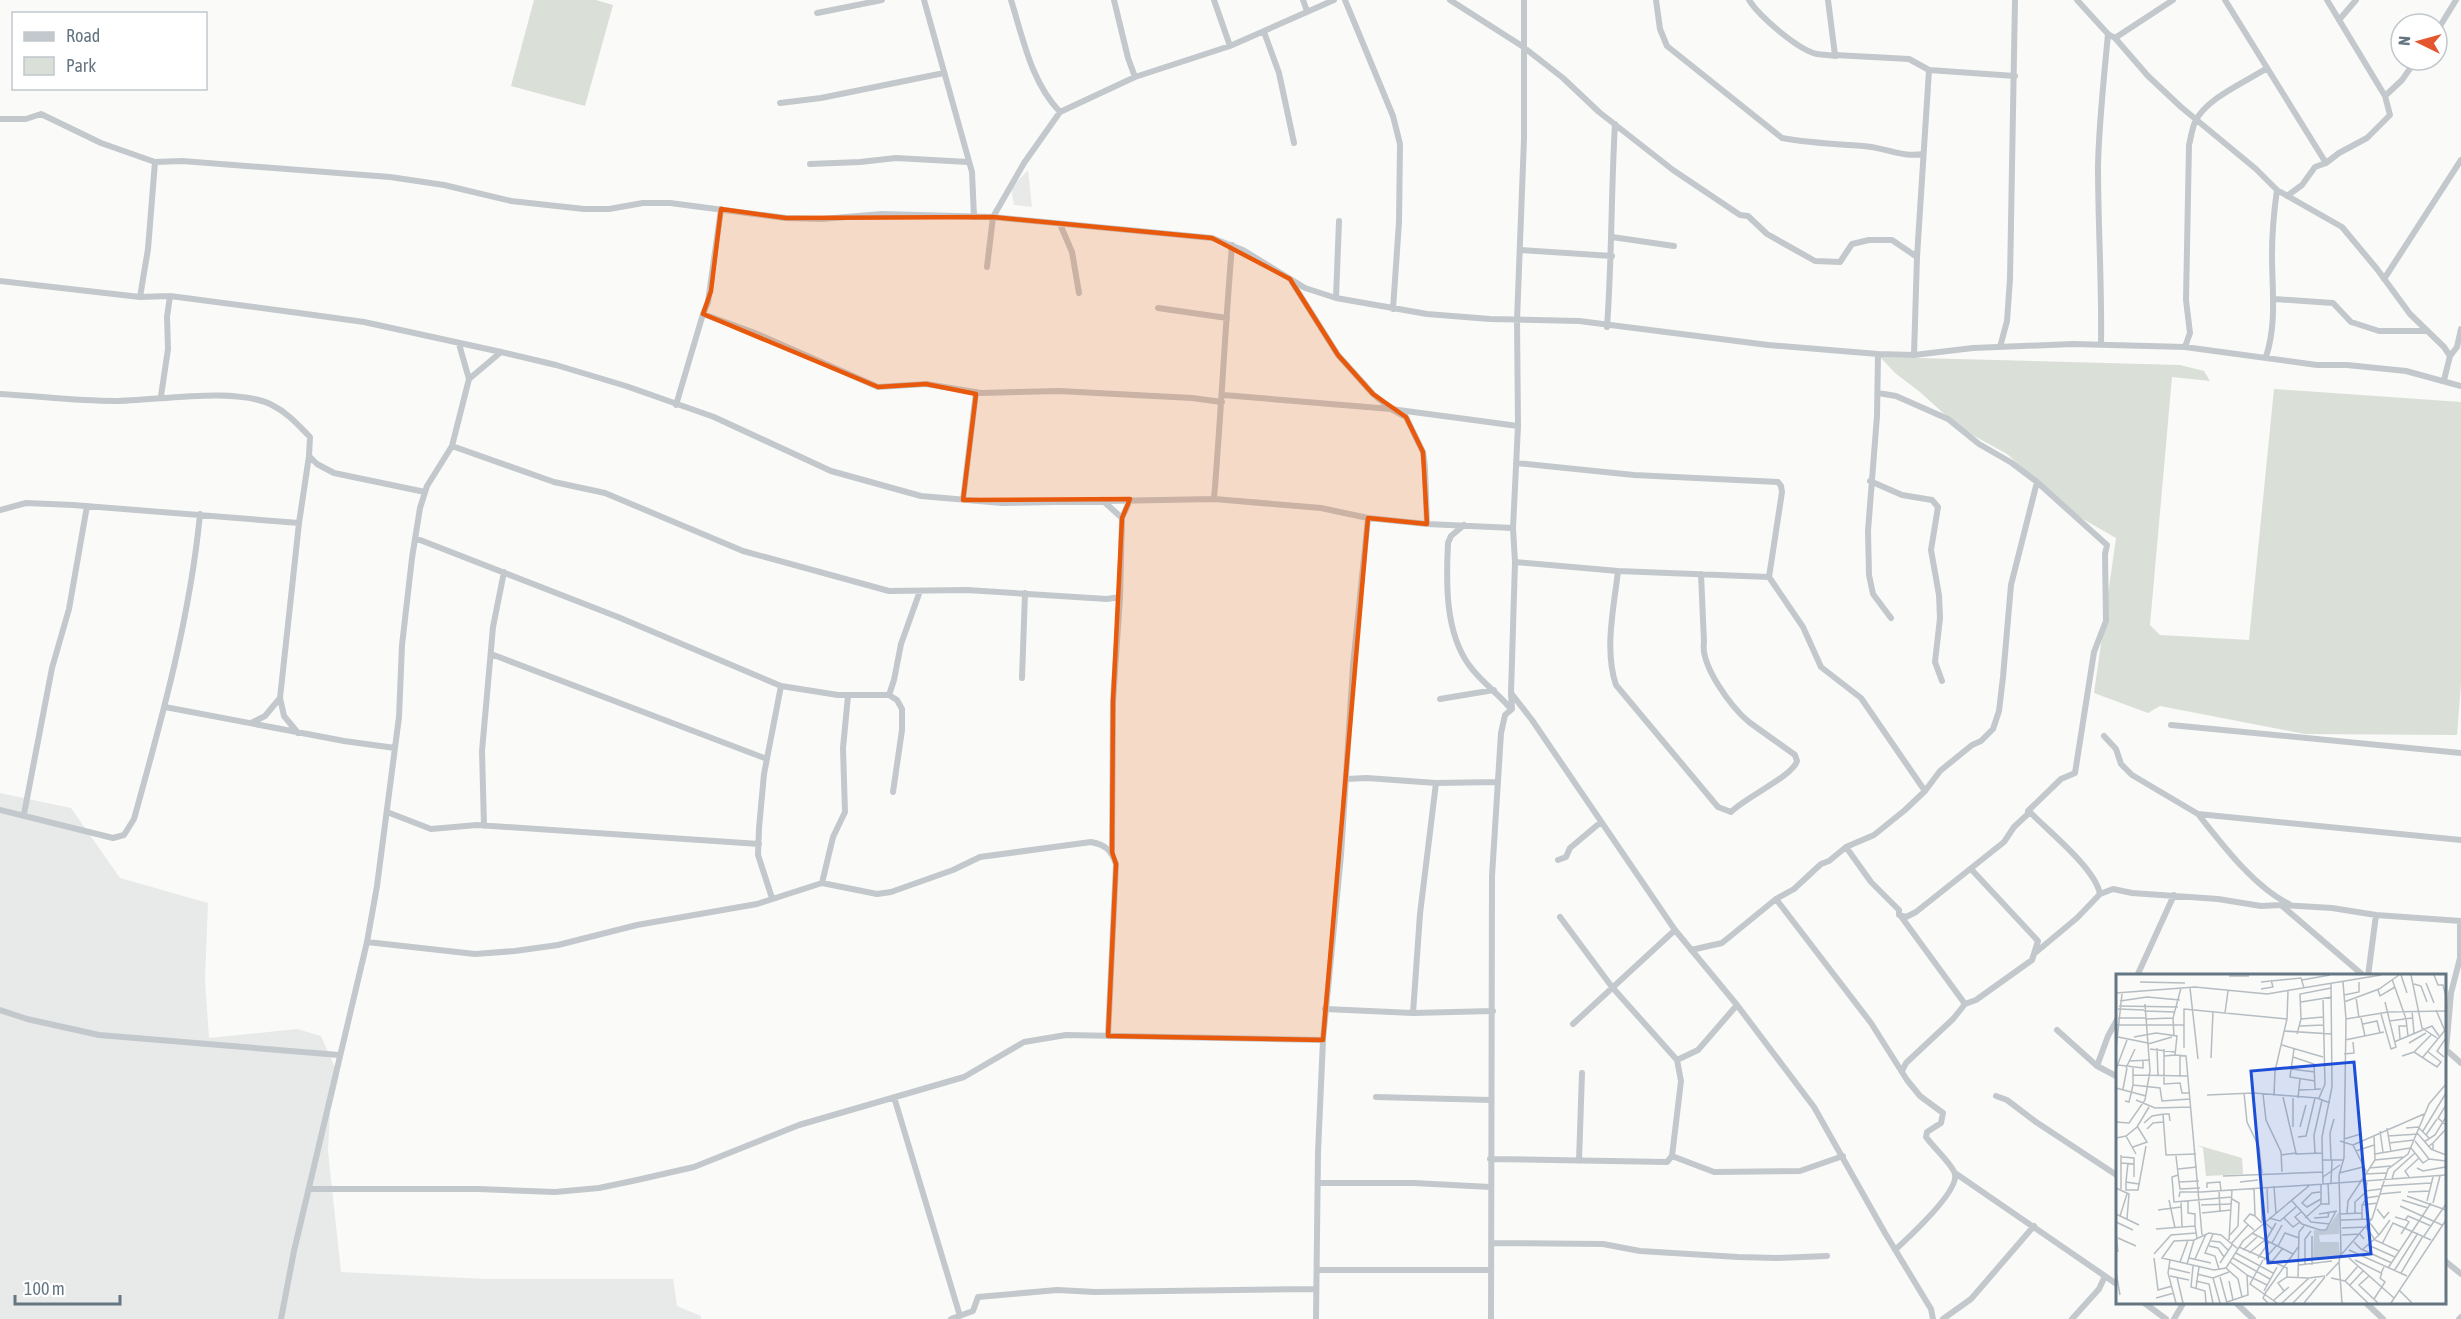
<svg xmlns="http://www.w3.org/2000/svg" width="2461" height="1319" viewBox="0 0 2461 1319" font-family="'Asap Condensed',sans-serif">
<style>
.built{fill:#e8e9e9}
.green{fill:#dadfd7}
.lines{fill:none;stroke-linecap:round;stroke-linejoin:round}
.minor{stroke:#c3c8cc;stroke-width:6}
.marked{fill:#e8590c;fill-opacity:0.2;stroke:#e8590c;stroke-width:4.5;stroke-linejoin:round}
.inset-road{fill:none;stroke:#b5bdc2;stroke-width:1.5}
.view{fill:#1d4ed8;fill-opacity:0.15;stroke:#1d4ed8;stroke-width:3}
.inset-edge{fill:none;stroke:#657683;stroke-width:3}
</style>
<rect width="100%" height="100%" fill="#fafaf8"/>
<path class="built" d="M1028,170L1032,207L1014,205L1011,188Z
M0,793L71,808L120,878L208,903L205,980L209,1038L297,1029L321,1036L339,1076L330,1113L328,1151L341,1272L486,1279H673L677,1306L701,1316V1319H0Z"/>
<path class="green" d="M534,0H596L613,5L585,106L511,86Z
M1880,357L2180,365L2204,371L2210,381L2172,377L2150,625L2160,635L2249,640L2274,389L2461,402V684L2457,735L2305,734L2160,706L2148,713L2094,693L2116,538L2081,518L2007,454L1960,428L1920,392L1895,373Z"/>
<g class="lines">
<path class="minor" d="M924,0L972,172L974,217
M1011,0C1023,38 1031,82 1060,112
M1114,0L1128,58L1135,77
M1214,0L1230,46
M1303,0L1307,11
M1345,0L1393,116L1400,144L1399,222L1393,309
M1450,0L1522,46L1563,78L1599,112L1673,170L1740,215L1748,216L1767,234L1815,261L1840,262L1852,244L1869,240H1892L1917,257
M1524,0V139L1517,320L1518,426L1513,528L1515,562L1511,693L1532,720L1675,930L1737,1005L1814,1107L1885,1233L1931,1309L1933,1319
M1656,0L1660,29L1667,46L1782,138C1809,143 1835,144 1863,146C1883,147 1903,158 1923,154
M1749,0C1759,16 1798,50 1817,54C1823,55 1830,55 1836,56
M1828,0L1835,55L1909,59L1929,70L2015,76
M2077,0L2108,34L2115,38L2148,76L2181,107L2256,169L2277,190L2342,227L2377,269L2410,314L2444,347L2450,356L2444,380
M2225,0L2326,163
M2327,0L2385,96
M817,13L882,0
M2339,20L2356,0
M2437,31L2456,0
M1264,32L1279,73L1294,143
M2115,38L2173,0
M780,103L821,98L944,73
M0,119H26L41,114L101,143L155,162L182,161L390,177L444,185L511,201L584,209H609L643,203H670L786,218L822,219L882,214L993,217L1212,238L1243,250L1305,288L1336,298L1427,314L1490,319L1579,321L1768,345L1878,354L1914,355L1973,348L2073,344L2185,347L2317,365H2347L2406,371L2461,386
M810,164L860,162L896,158L968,162
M2287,196L2302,185L2315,167L2326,163L2339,153L2367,138L2390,115L2385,96L2402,80L2416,60
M1060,224L1072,252L1079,293
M1612,237L1674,246
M1521,250L1612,256
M987,267L993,217L1024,163L1060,112L1135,77L1230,46L1334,0
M2384,279L2461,160
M0,281L140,297L170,296L299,313L364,322L501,352L556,365L626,386L714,417L831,471L921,496L1002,503L1214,499L1321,508L1368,518L1427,524L1513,528
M1292,282L1338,355L1373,394L1391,409L1406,417L1423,452L1425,467L1427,524
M140,297L148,249L155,162
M1336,298L1339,221
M2275,299L2333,303L2351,322L2379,331H2427
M1158,308L1227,318
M703,314L755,333L878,387L926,384L981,393L1059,391L1192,398L1222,402
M1607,327C1612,259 1611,192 1615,124
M2101,344C2102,285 2098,226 2098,166C2099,122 2104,78 2108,34
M2000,347L2007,321L2010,279L2015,0
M2185,347L2190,333L2186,300L2189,145C2191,137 2192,129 2195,122C2206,98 2246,82 2267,68
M1878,354L1877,416L1868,531L1869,575L1873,594L1891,618
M1914,355L1917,257L1929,70
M2450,356L2457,347L2461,329
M2266,357C2277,323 2272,290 2272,255C2272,233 2274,211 2277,190
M469,379L501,352
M0,394C38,396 76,401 114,401C156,401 235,386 272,405C288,413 298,425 310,437L309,456L317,464L334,473L425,492
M1223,395L1391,409L1518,426
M161,396L168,349L167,317L170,296
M676,405L703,314L708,302L721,209
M452,446L554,482L605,493L743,551L889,591L967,590L1107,599L1120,597
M1516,463L1634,475L1778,482L1781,486L1782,492L1769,577L1803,627L1821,667L1861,698L1925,791
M1870,481L1902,495L1932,500L1938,507L1931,550L1939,595L1940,618L1935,662L1942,681
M1214,499C1221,414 1225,330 1232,245
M963,500L976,392
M1102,500L1122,518
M0,510L26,503L73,505L299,523
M1464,525L1451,536L1448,543C1446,582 1445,632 1469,665C1481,682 1498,693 1511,709
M415,538L618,617L781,686L838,695H889L897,700L902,709V730L893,792
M1515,562L1618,571L1769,577
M1618,571C1614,607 1604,650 1616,685L1718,807L1731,812C1744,798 1793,776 1797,761L1795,755C1780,744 1764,733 1749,722C1731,707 1700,665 1704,642L1701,574
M491,654L767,759
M1022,678L1025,593
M889,695L894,680L901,644L920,591
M1440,699L1494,690
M165,707L344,741L395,748
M251,723L265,716L280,698
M2171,725L2461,753
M298,733L284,716L280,698L299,523L309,456
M2104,736L2116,749L2121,764L2132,775L2198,814L2461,840
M1346,779L1367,778L1436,783L1497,782
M0,810L113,838L124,835L134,819C162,718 190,618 200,514
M387,812L431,829L477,825L759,844
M2030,812C2049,832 2095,868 2100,894L2113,889L2132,893L2218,899L2261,906L2281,905L2332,908L2376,915L2461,921
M24,814L52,668L69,609L87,506
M2198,814C2222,844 2254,887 2289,904
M484,826L482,751L493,627L504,572
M1846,847L1871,882L1899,910V915L1906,917L1916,912L2004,842L2014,827L2030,812L2028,811L2061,779L2075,773L2094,652L2106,621L2105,554L2107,545L2037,482L2012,463L1979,444L1948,419L1896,396L1878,393
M1112,852L1113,701L1120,597L1122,518L1130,500
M1558,860L1566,857L1570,848L1601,822
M822,883L833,837L845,812L843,748L848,696
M772,898L758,855L759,828L764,774L781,686
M1776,899L1871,1023L1907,1080L1920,1096L1943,1113L1941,1123L1927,1132L1926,1137C1933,1147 1953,1165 1955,1174C1959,1192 1908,1238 1895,1250
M2281,905L2364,976
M1900,915L1965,1004
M1560,917L1612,987L1677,1060
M367,942L475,954L515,951L558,945L637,925L757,904L822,883L877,894L891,892L953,870L980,857L1091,842C1106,845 1111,850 1116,864L1108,1036
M1691,950L1722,943L1776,899L1794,889L1821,864L1829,861L1846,847L1874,835L1905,810L1925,791L1940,771L1972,745L1981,741L1993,729L1999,711L2003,677L2011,585L2037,482
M2035,953L2077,918L2100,894
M2137,976L2174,895
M2368,976L2376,915
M1325,1009L1413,1013L1493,1011
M0,1010L27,1019L99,1035L339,1055
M1413,1013L1420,914L1436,783
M2118,1018L2108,1036L2097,1066L2118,1077
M1573,1024L1675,930
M2057,1030L2097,1066
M2444,1048L2461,1063
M2446,1050L2451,993L2460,958V921
M1902,1071L1906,1063L1953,1019L1965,1004L1976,1000L2032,960L2038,941L1971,869
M1996,1096L2007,1100L2036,1122L2118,1176
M894,1097L960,1316
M1376,1097L1491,1100
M1672,1156L1681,1081L1677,1060L1698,1050L1737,1005
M1490,1159L1667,1162L1672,1156L1714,1172L1800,1171L1843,1156
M1579,1161L1582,1073
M1955,1173L2118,1285
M1319,1183H1414L1490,1187
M310,1189H478L555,1192L599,1188L637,1180L694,1167L799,1125L964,1077L1024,1042L1066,1035L1323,1040
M1492,1243L1603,1244L1640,1251L1738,1257L1776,1258L1827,1256
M2444,1260L2461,1274
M1318,1270H1491
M2143,1302L2166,1319
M2235,1302L2253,1319
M2365,1302L2383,1319
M281,1319L294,1251L367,942L377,886L399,717L402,645L412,558L420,508L427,486L452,446L469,379L459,344
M951,1319L973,1311L978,1297L1057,1290L1095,1292L1316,1289
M1316,1319L1318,1152L1323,1040L1341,855L1353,666L1368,518
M1491,1319L1492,876L1501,733L1505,715L1512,709L1511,693
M1943,1319L1971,1299L2034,1226
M2072,1319L2099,1289L2105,1276
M2174,1319L2184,1302
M2459,1319L2461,1317"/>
</g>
<path class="marked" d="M721,209L786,218L993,217L1212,238L1290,279L1338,355L1373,394L1406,417L1423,452L1427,524L1368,518L1323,1040L1108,1036L1116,864L1112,852L1113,701L1122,518L1130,499L963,500L976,394L926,384L878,387L703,314L711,291Z"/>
<g transform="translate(2116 974)">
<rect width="330" height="330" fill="#fafaf8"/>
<path d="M81,171L126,184L127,200L90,202L87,174ZM223,237V260L203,261L204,268H223L224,285H197L198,256L210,257Z" fill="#dadfd7"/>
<path class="inset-road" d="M285,1L291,19M295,1L306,54L321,64M318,1L322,11H327L330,22M113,2H133M276,5L290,45L292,62M186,6L214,1M24,8L69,9M145,8L185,4L188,14M310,9L318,29M298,10L305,12L311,28M74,14L82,85M145,15L157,13L155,6M262,16L264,22L279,13M0,19L79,13L151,20L265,1M228,21L243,18V8M240,23L243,44M4,27L31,23L64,26M185,28L216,23M228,28L263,15L283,1M3,32L62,33M2,35L28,36M320,36L329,57M28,37L59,38M296,37L298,59M109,39L112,17M265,40L275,75L280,73L269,28M2,44H29M245,44L249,62M29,45L57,44M185,45L207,43M230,45L272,38L330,37M273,47L296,44M247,50L261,47L264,59M0,51H68V74M68,51V35L171,45M184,52L208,51M168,57L216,60M181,60L185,45L184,20L215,14M58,62L57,44L65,14M2,63L32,69M18,63L40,59L61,62L59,81L48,82M284,65L283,52H291M229,66L268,58M278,68L316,52L323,62M293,69L310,59M32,70L56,63M166,71L207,83M41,74L42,102M0,75L6,20M34,75L59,78M48,75V110L64,109L66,119H73M178,75L174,103L199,107M298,78L321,93L325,88L311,77M228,80L238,79L237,68M59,81L70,82L86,261M64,81V103M286,82L298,78L315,61M177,83L198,90L199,115M307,83L330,55M328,83L321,77L330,64M95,84L97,37M13,87L34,86M2,91L27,94V87M10,94L19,75M0,95L11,66M175,95L199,98M17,101L72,102M17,111L44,114L46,127L74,125M0,114L30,122M7,115L11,94M183,116L205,115M128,119L131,148L143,173L146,199M147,120L150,146L165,178L166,198M91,121L138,119L201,124L214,129M158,122L159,97L171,45L172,17M177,124V153M182,124L184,105M203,124L209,110L207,24M20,126L39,134L75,133M9,127L13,128L17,111V94M330,131L322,144L330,151M47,140L50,181L80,180M0,148L13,149L29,126L34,97L29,30M28,149L36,142L48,140H53L54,147M184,153L190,131M271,154L275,178M290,154L302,153L313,164M31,155L37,149L47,148M264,157L267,178M307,157L330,119M310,161L321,145M10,162L20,180M272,162L302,160L316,176M182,163L190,162L199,124M0,164L10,162L21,153L33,133M228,165L245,160L243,152M224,167L237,171L250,197M299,167L313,185L330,187M308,168L319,161L330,143M273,169L298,166M317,169L330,155M237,171L308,140M17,173L31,168L21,152M312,173L317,169V176L330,181M295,174L307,189L313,185M240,177L258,171M199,179L198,161L206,126M179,180L207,179M259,180L294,174M5,181V215M165,181L180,179L167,123M60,182L63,208L83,207M6,183L18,184V190M207,186H227M215,186L214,159L218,145M259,186L288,183M5,189L18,190V203M12,189L10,208L23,210M253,194L275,192M301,194L307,197L329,193L330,186M62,195L81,193M223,199L247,193M249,200L270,199M62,201L56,203L58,228L116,223M107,202L207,198M207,203L224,191M293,203L289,197L303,184M276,205L278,198L299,179M251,207L250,217L265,215M10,208V216H22L30,172M63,208L64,215L84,214M124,208L142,206M215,209L216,186M207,210L206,163L216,113L215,10M205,211V230M158,212L160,240M265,212L315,209M151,213L152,239M0,214L13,220L11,245M91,214V209L104,208L105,217M138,214L139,242L146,249M145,214L146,246L156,255M103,216L104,237M85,218L193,211M204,218L196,219L186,229L191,233L205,225M292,218L314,217M264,220L285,218M291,222L330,236M63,223L64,218H85M53,226L59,254M286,226L312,234M65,227L66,253M72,227V239L79,240V252M176,227L195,248L214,250M311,227L317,203M317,229L324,202M85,231L116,230M246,232L250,224L263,222M284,232L326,251M261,235L268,244L273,238M42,236L65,233M185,238L179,243L186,250L204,256H210L220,237M86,239L115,236M231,239L232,227L259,186L258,161M239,239V228L251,217M0,240L23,251M203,240L221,237M224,240L246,239M4,242L11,220M279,243L289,246L292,242L315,252M153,244L164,247L180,233M168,244L177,253L184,248M189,244L205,230H213L212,209M198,244L212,243L213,238M225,246L256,245M246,246V231L262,229M0,248L17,256M250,253L259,266L283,277M226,254L250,253M40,255L79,252L81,264M138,256L128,247L134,240L139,242M0,259L2,278M136,259L177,280M97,260L89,279L99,282L103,295M285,260L293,248L289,245M114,261L122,252L123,229L116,225M226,261L244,260L248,265M263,261L274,246M308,262L330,230M2,264L20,272M113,266L116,216M150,266L160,249M95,267L104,268L113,277M238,268L245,275L276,289M156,269L166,251M115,270L132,251M266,270L277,249L315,266M252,271L279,283M93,272L102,274L108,283M162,272L169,259L183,264M123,273L171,294V303M122,275L105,261L93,259L78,266L58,267L46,284L98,296L110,294L127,267L194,211L330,201M247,275L263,261L254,249M127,276L141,263M233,276L291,302M120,279L157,299M133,279L149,266M38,280L55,261L80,259M225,281L256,245L272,195L292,180L313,130L330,110M38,284L42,316L56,312M73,284L95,289M117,284L154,305M142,284L153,268M233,284L278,324M79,285L90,260M54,286L52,299L60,329M147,286L134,310L161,329M148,286L160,272M239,286L265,299L268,293M64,288L72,266M114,288L131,301M223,288L226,329M104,289L116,271M71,290L78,266M154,290L167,274M183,291L216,287M189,291V265L195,257M196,291V262M77,292L75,313L89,317L90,329M53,294L74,299M110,294L122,305L126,323M272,294L315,229M278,297L302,259M0,298L4,321M285,299L307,262M81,300L97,304L113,298M54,302L73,306M210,302L223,288L225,278L223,201L228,184L230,45L227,8M253,302L243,311L262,329M61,303L67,329M104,303L111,329M97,304L104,329M182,304L183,258L188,252M215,304L229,307L252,329M80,307L93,310L97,329M113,307L117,326M229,307L242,292M234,311L247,297M80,314L83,293M283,316L296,329M148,317L161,293M168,317L162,309L171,303L192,304M40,324L58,319M258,325L269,308L264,304L266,299M158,326L173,313M111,328L132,321L131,301L151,311M152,329L147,324L150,318L183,272M166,329L193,304L209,302M177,329L200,305M188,329L209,303M275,329L330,246"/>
<path class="view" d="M238,88L255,280L152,289L135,97Z"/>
<rect width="330" height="330" class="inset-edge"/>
</g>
<rect x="12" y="12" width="195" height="78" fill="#ffffff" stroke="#c1c8cd" stroke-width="1.5"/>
<rect x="24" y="32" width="30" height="9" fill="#c3c8cc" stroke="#c1c8cd" stroke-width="1.5"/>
<text x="66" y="42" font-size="18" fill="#657683">Road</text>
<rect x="24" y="57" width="30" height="18" fill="#dadfd7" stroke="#c1c8cd" stroke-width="1.5"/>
<text x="66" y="72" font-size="18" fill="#657683">Park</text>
<g transform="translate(2419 42) rotate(275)"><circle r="28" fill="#ffffff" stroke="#c1c8cd" stroke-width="1.5"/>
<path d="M0-4.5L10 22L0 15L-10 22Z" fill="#e4572e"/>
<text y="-9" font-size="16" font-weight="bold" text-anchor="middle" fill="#657683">N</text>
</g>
<path d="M15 1295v9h105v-9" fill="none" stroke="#657683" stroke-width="3"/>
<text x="24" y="1295" font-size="18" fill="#657683" stroke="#ffffff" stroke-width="4.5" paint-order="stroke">100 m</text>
</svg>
